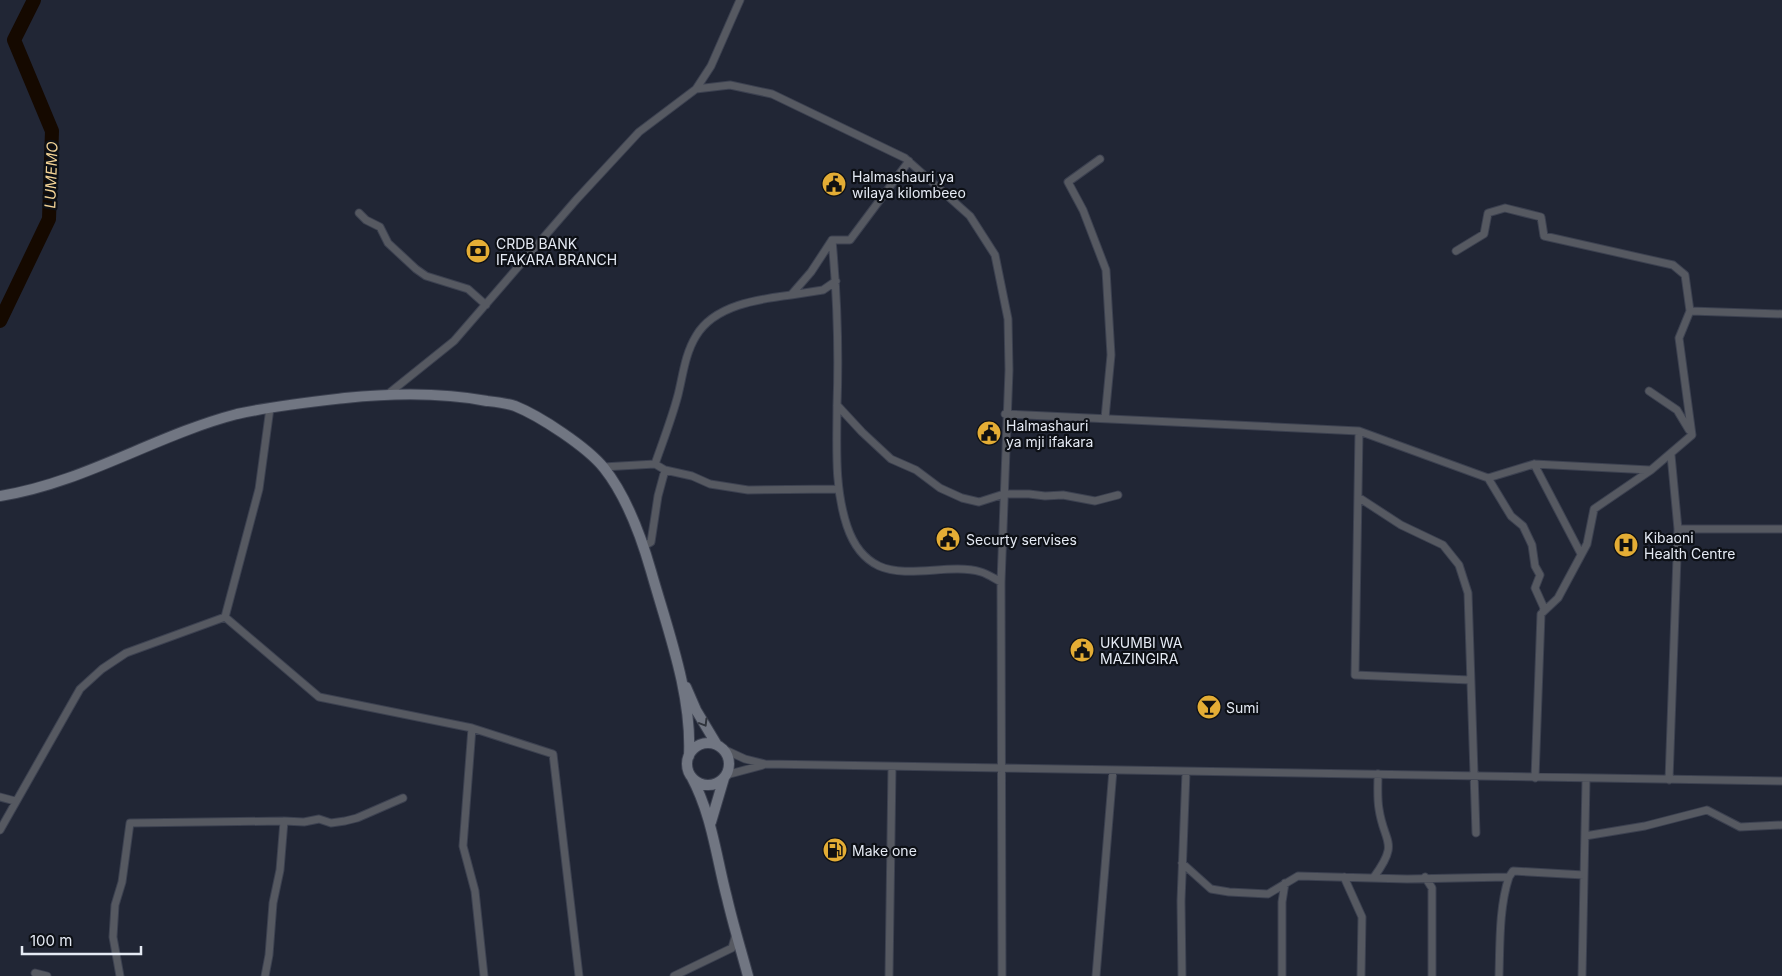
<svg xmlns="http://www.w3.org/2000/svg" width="1782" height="976" viewBox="0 0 1782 976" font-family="Inter,sans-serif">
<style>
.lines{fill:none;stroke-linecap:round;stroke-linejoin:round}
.river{stroke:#150900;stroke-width:14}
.minor-casing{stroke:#3c4150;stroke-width:9}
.secondary-casing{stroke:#3c4150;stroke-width:12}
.minor{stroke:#565961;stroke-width:7}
.secondary{stroke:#717682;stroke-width:10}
.oneway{stroke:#30343c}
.labels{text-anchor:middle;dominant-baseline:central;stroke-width:4.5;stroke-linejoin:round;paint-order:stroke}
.poi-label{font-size:14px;fill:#e5eaf4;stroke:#0d1016;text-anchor:start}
.water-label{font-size:15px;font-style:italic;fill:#f5d496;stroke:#0d1016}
</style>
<rect width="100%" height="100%" fill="#212635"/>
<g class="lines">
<path class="river" d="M0,321L49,219L52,131L14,40L34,0"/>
<defs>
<path id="minor" d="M696,89L730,85L772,94L905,158L970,216L995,255L1008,319L1009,370L1001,582L1002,976
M1100,159L1068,182L1083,210L1106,270L1111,355L1105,418
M359,213L366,220L380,227L388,243L416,269L426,276L468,289L486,305
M832,240C837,294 839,351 837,406C837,446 834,487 847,526C853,544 862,558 879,566C908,579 950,563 981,572C988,574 995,579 1001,582
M1456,251L1484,234L1488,213L1505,208L1541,217L1544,236L1673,265L1685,275L1690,311L1679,338L1692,435L1651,470L1594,509L1587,544L1558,598L1541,614L1535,778
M791,295L823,290L836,281
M1690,311L1782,314
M1649,391L1677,410L1689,430
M388,394L454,341L576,200L639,132L696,89L711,66L740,0
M837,405L862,432L891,459L916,470L940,488L962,498L979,502L1004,494H1029L1045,496L1063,495L1095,501L1118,495
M1005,414L1359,431L1488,478L1534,464L1650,470
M1359,431L1355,675L1470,680
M655,464C663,441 672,418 678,395C683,375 685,354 696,336C714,305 759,299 791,295L811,272L832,240H850L909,161
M1534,464L1581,554
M603,467L655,464L665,470L692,476L710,484L748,490L839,489
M1488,478L1511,516L1523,526L1532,545L1535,566L1540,575L1535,588L1544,608L1543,612
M1358,497L1401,525L1443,545L1459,565L1468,593L1476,833
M1678,529H1782
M644,546L651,542L658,496L665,470
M225,617L319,697L472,728L553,754L579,976
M472,728L463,846L475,891L484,976
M721,748L745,759L765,764L1782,781
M726,775L763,765
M1669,780L1678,529L1671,455
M0,797L15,801
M284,821L304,822L319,819L331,823L345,821L357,818L403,798
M0,830L80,689L102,669L126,653L225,617L259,489L270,408
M1585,836L1645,826L1707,810L1740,827L1782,825
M1182,863L1211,889L1229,892L1268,894L1298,876L1407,879L1509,877L1513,871L1584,875
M1344,877L1362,917L1361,976
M1374,877C1400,841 1384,844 1379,809C1377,798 1378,785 1378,774
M1425,877L1432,888V976
M35,973L47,976
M120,976L113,937L115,905L122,882L130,823L284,821L280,870L273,903L269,955L265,976
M674,976L732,948L736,934
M889,976L892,767
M1096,976L1113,770
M1182,976L1181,901L1186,772
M1282,976V902L1285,883
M1499,976C1500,944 1499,907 1509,877
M1582,976L1586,780"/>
<path id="secondary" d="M0,496C83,483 156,435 237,414C273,406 310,402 345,398C393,393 440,392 487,401C496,402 506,403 515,406C540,416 587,447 604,468C627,497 641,536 651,571C668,631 692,694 689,756
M686,687L696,710L717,745
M687 764a21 21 0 1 1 42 0a21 21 0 1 1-42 0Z
M691,776C712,815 716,856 727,898C733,924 741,950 748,976
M711,822L724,778"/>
</defs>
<use href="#minor" class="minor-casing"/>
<use href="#secondary" class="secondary-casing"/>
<use href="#minor" class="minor"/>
<use href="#secondary" class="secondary"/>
</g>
<defs><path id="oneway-chevron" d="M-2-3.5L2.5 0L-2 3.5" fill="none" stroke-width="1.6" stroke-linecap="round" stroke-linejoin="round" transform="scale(1.25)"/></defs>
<use class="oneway" href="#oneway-chevron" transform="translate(704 723) rotate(59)"/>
<defs>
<symbol id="civic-disc" viewBox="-11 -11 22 22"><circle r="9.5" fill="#e4ad35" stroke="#0d1016"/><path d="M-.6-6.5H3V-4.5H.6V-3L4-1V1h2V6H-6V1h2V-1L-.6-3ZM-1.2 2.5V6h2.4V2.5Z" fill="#111"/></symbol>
<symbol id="bank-disc" viewBox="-11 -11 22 22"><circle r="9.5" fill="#e4ad35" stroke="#0d1016"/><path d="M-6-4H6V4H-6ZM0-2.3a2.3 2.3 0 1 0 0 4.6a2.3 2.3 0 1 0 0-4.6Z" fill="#111"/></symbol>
<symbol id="hospital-disc" viewBox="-11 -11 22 22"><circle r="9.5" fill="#e4ad35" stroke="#0d1016"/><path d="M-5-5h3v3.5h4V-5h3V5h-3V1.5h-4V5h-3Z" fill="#111"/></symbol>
<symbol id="bar-disc" viewBox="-11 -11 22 22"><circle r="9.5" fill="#e4ad35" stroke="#0d1016"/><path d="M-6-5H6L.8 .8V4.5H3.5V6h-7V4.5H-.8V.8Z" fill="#111"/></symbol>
<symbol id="fuel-disc" viewBox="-11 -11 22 22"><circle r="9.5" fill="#e4ad35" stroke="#0d1016"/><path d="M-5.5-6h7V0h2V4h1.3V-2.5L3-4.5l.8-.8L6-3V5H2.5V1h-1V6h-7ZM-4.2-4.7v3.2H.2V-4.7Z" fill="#111"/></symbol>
</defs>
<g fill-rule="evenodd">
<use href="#civic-disc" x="820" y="170" width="28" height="28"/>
<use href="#bank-disc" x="464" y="237" width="28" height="28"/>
<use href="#civic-disc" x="975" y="419" width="28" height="28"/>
<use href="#civic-disc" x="934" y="525" width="28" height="28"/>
<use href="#hospital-disc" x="1612" y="531" width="28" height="28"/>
<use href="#civic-disc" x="1068" y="636" width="28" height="28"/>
<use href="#bar-disc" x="1195" y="693" width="28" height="28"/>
<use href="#fuel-disc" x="821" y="836" width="28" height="28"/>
</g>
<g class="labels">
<g class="poi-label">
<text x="852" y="176">Halmashauri ya<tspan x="852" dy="16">wilaya kilombeeo</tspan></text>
<text x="496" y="243">CRDB BANK<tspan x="496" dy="16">IFAKARA BRANCH</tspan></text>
<text x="1006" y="425">Halmashauri<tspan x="1006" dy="16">ya mji ifakara</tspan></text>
<text x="1644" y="537">Kibaoni<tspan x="1644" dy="16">Health Centre</tspan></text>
<text x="966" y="539">Securty servises</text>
<text x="1100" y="642">UKUMBI WA<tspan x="1100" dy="16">MAZINGIRA</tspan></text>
<text x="1226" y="707">Sumi</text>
<text x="852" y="850">Make one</text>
</g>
<g class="water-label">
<text transform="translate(51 175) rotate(-88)">LUMEMO</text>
</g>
</g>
<path d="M22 946v8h119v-8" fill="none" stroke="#e5eaf4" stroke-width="2.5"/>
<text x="30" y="946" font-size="15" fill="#e5eaf4" stroke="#0d1016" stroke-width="4" paint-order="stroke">100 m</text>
</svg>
